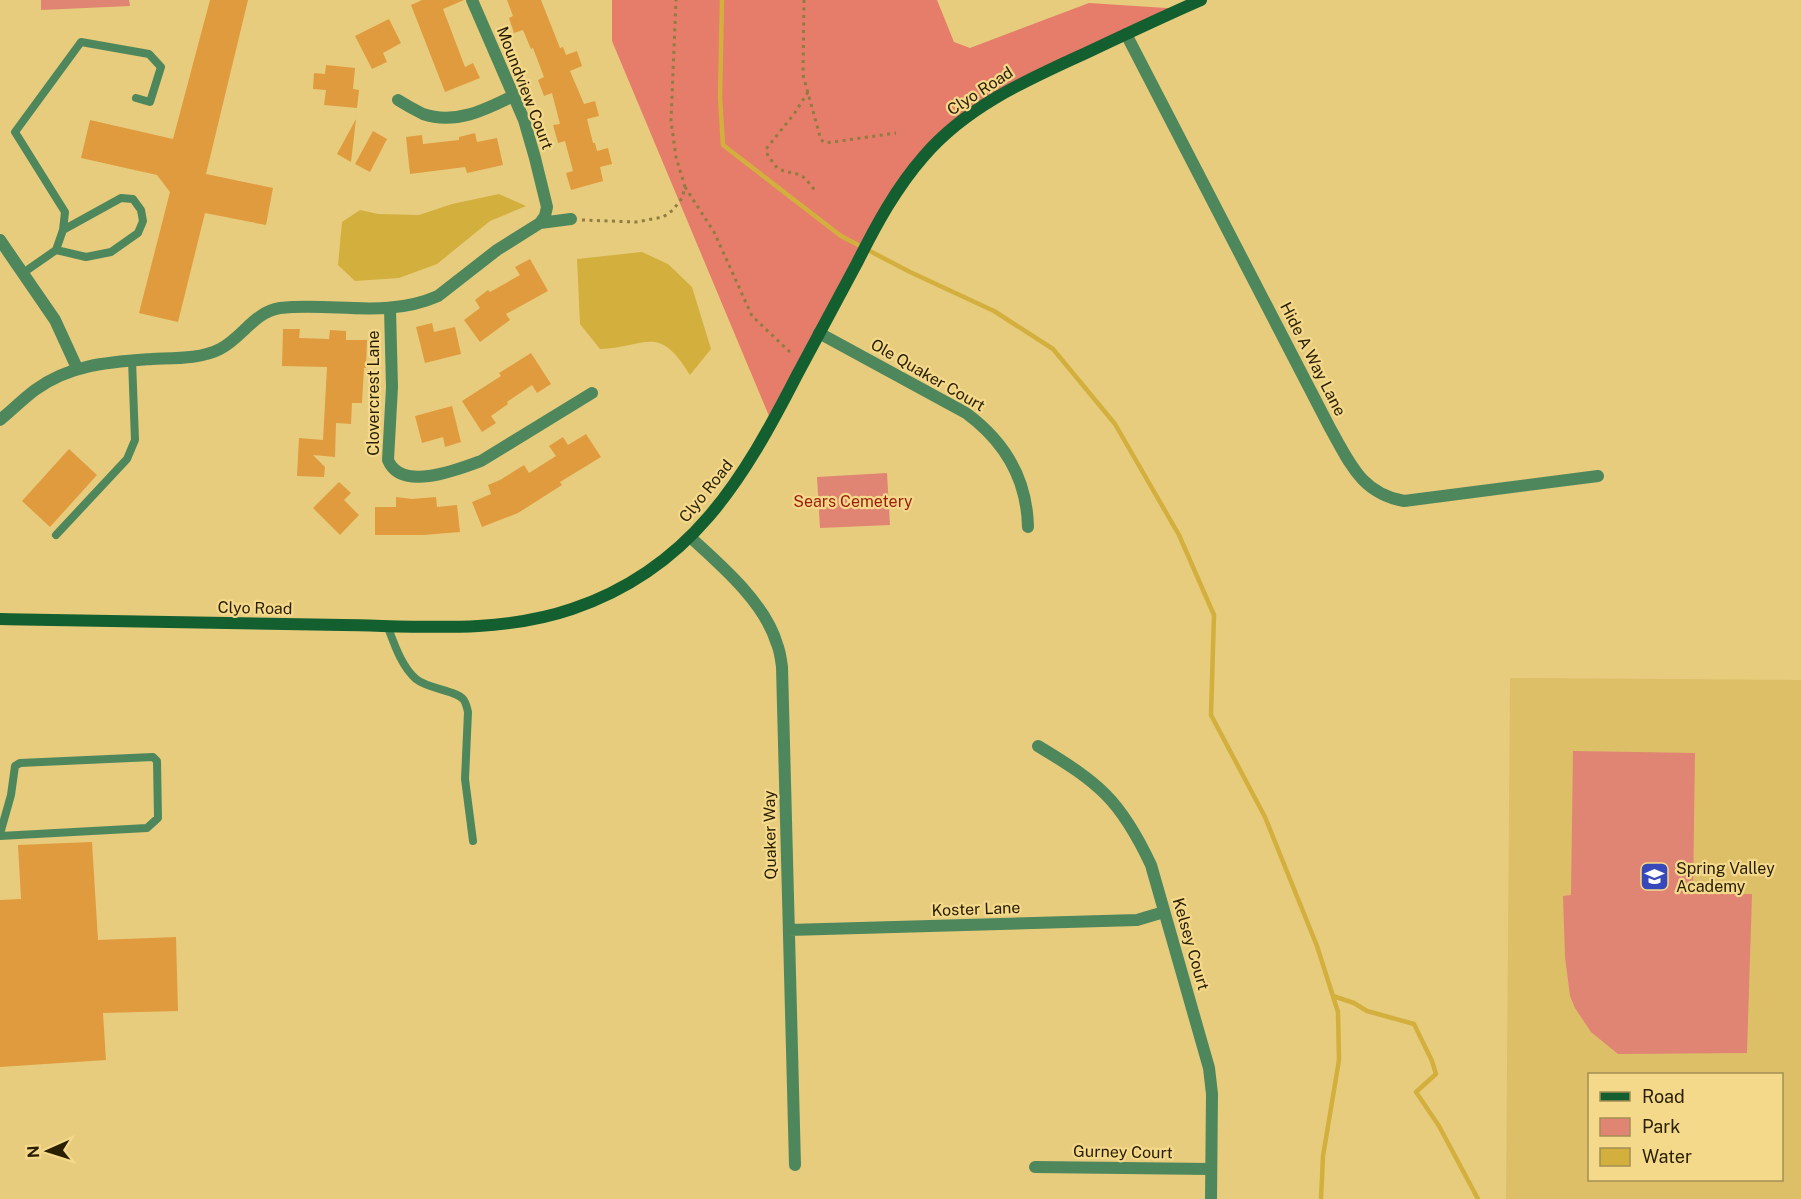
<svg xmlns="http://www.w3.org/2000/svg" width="1801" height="1199" viewBox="0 0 1801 1199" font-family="'Public Sans',sans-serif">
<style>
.built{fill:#ddbf68;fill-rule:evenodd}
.green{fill:#e08474}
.forest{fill:#e67c6a}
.water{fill:#d3af3d}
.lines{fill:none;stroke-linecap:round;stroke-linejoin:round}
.stream{stroke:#d3af3d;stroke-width:4.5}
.building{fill:#e09b3e}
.path{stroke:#8f7c43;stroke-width:3;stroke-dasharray:3 4.5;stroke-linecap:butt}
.lane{stroke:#4f875d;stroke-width:8}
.street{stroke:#4f875d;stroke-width:12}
.secondary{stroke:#135f2f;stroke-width:12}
.labels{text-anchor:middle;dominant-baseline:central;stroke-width:4.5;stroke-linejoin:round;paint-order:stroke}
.street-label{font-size:16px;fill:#2a2000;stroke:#f5d98b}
.park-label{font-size:16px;fill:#9b1c0b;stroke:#f5d98b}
.poi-label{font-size:16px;fill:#2a2000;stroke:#f5d98b;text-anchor:start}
</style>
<rect width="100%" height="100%" fill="#e7cc7e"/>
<path class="built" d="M1510,678L1801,680V1199H1506ZM1590,1074H1782V1180H1590Z"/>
<path class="green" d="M41,0H129L130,6L41,10Z
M887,473L890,525L820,528L817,477Z
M1573,751L1695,753L1693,894H1752L1747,1053L1618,1054L1591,1032L1575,1008L1570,996L1565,957L1563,896L1571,895Z"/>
<path class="forest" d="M612,0H937L954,42L970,48L1089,3L1182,9L976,109L905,179L772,423L612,41Z"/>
<path class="water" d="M499,194L526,206L490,221L437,264L399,278L355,281L338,265L342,222L360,210L378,214L419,215L452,204Z
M642,252L668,264L692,287L711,349L690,375C658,323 648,347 600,349L580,324L577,259Z"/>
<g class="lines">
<path class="stream" d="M722,0L720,98L723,145L841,236L910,272L994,311L1053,349L1115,424L1179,535L1214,615L1211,715L1265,817L1317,946L1338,1012L1339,1060L1323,1156L1321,1199
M1333,996L1354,1003L1367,1011L1414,1024L1432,1061L1436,1074L1416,1092L1439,1126L1478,1199"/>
</g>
<path class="building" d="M210,0H248L206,174L273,188L266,225L205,213L178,322L139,313L170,192L157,175L81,158L90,120L173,139Z
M422,0H464L443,9L465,67L473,63L480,78L445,92L411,5Z
M507,0H541L560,48L563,47L566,55L577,51L582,66L570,71L584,104L595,101L599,116L587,119L593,143H595L597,151L608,148L612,164L600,167L603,181L571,190L566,173L573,171L565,141L558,143L553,125L560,124L552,93L544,96L538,80L544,77L533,48L531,49L523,30L514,33L509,18L513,16Z
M389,19L401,43L383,53L387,62L372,69L355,36Z
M326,65L355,68L353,89L359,90L357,108L324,105L326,90L313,89L314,73L325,74Z
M356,119L351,162L337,154Z
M373,131L387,139L370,172L355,164Z
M475,133L477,142L497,138L503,165L467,173L465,167L410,174L406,137L422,135L423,144L459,140V137Z
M530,259L548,291L506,314L510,320L480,342L464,320L480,308L475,300L488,290L490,292L520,275L515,267Z
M432,323L434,332L455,327L461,354L425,363L416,327Z
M283,329H300L299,338L329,339L330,330L346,331V340H367L366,368H364L362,403H352L351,424L336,423L335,457L313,455L325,467L324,477L297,476L299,438L323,440L327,367L282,366Z
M531,353L551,384L537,393L532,385L507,402L508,404L491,416L496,423L482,432L462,401L501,376L499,373Z
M452,406L461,442L445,447L443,437L422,443L415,416Z
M586,434L601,457L560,482L562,485L518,513L482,527L472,502L491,494L488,485L500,480L524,465L529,473L556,456L549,446L563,437L568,445Z
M69,449L97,475L50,527L22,501Z
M339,482L351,493L344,500L359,515L340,535L313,508Z
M396,497L412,499L436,497L437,507L457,505L460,532L423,535H375V507H396Z
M92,842L98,940L176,937L178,1011L103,1013L106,1060L0,1067V900L21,899L18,845Z"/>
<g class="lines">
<path class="path" d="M804,0L803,75L821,140L826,143L896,133
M808,92L794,114L766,149L768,156L778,169C802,177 799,169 816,192
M685,187L714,232L752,316L793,355
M582,220L636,222L663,217L673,210L682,198L685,187L676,157L671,121L676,0"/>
<path class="lane" d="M56,250L86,257L111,252L138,233L143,221L141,210L133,199L121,198L63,230
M23,273L56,250L63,230L65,212L15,132L81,42L149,54L161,67L150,102L136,98
M56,535L127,459L135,440L132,360
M387,625C394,643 401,666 416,679C428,689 455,690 463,699C466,702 467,708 468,712L465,779L473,841
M0,834L11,795L15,766L20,763L153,757L157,761L158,818L147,828L0,836"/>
<path class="street" d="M472,0L524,120L535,158L547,207L545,216L540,223
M1126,34L1330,428C1350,463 1361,493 1404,501L1598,476
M398,100C406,105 415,110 423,114C455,125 485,110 513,96
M0,240L55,320L77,368
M390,309L392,387L388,460C401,492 457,470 481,461L592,393
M819,333L966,413C1004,441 1027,479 1028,527
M0,420C12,410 23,399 35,390C70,364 111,362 152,359C174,358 201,359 220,349C242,338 254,312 280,308C333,302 386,319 438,296L497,250L540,223L571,219
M690,537C721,565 765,603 777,644C780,651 781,659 782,667L795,1165
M1038,746C1099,783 1120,799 1151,865L1209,1068L1212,1094L1211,1199
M789,930L1137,920L1164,912
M1035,1167L1211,1169"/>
<path class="secondary" d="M0,619C114,622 228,624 343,625C418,626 499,634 572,609C691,569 743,480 797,375C817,337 837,300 857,263C876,225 896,188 924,156C967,106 1027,80 1086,53C1124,35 1162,17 1201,0"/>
</g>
<defs>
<symbol id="school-square" viewBox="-11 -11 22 22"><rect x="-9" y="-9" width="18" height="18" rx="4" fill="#3748ba" stroke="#f5d98b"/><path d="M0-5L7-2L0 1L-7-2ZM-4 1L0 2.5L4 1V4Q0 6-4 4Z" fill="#fff"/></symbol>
</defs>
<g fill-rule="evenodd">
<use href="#school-square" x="1638" y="860" width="33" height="33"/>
</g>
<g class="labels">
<g class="street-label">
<text transform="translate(525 88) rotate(69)">Moundview Court</text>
<text transform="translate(980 91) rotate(-33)">Clyo Road</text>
<text transform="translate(1313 359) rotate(63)">Hide A Way Lane</text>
<text transform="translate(928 375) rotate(30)">Ole Quaker Court</text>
<text transform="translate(373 393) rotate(-90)">Clovercrest Lane</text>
<text transform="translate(706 491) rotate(-51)">Clyo Road</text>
<text transform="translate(255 608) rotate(1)">Clyo Road</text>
<text transform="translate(770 835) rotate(-91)">Quaker Way</text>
<text transform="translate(976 909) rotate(-2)">Koster Lane</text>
<text transform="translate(1191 944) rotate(74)">Kelsey Court</text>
<text transform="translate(1123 1152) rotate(1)">Gurney Court</text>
</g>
<g class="park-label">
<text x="853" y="501">Sears Cemetery</text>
</g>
<g class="poi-label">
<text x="1676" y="868">Spring Valley<tspan x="1676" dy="18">Academy</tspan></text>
</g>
</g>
<rect x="1588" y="1073" width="195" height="108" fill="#f5d98b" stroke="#a48f53" stroke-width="1.5"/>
<rect x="1600" y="1092" width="30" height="9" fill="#135f2f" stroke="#a48f53" stroke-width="1.5"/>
<text x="1642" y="1103" font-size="18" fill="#2a2000">Road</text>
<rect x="1600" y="1118" width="30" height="18" fill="#e08474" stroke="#a48f53" stroke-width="1.5"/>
<text x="1642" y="1133" font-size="18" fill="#2a2000">Park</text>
<rect x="1600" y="1148" width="30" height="18" fill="#d3af3d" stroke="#a48f53" stroke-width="1.5"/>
<text x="1642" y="1163" font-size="18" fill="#2a2000">Water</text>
<g transform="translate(48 1151) rotate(267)" stroke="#f5d98b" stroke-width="4.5" paint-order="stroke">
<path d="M0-4.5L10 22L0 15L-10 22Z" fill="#2a2000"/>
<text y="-9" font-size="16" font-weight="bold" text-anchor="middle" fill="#2a2000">N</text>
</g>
</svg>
